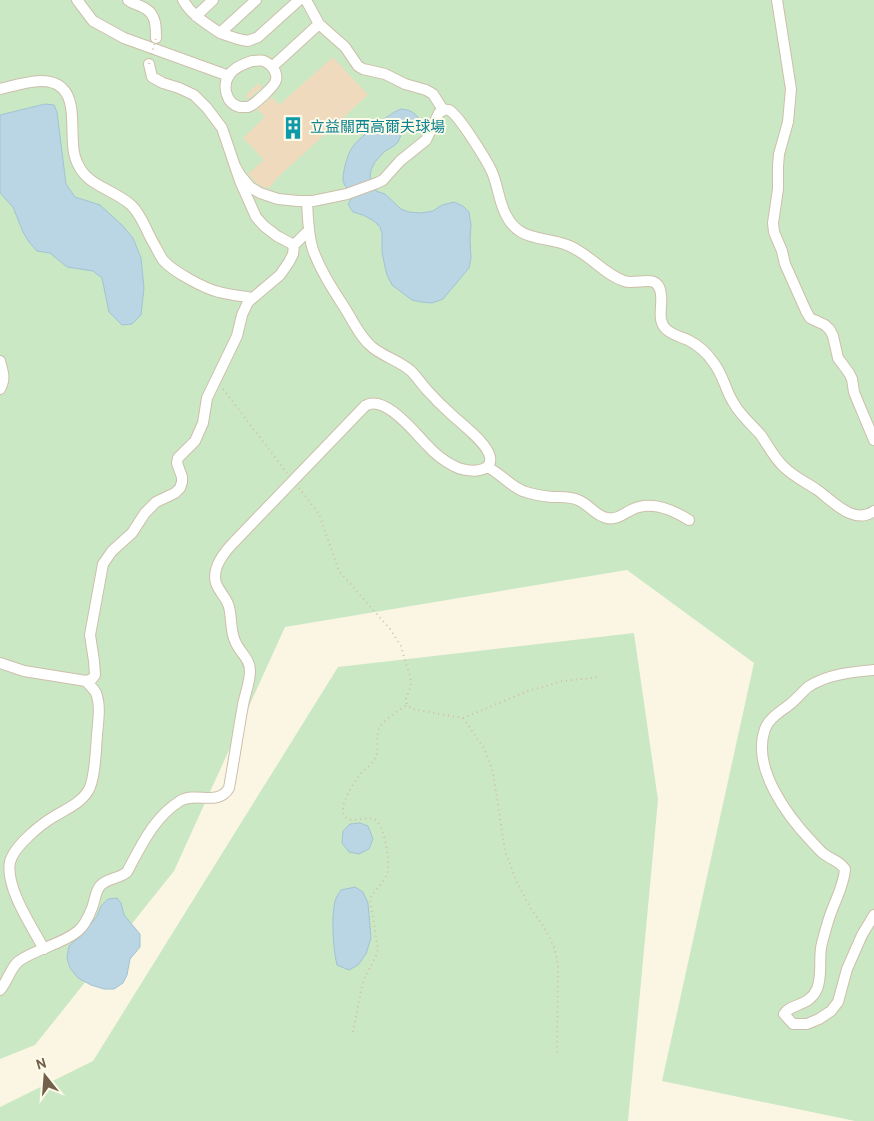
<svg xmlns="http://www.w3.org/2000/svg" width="874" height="1121" viewBox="0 0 874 1121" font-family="Overpass,'Noto Sans TC',sans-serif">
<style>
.green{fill:#cbe8c4}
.water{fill:#bad5e3;stroke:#a1c3d4}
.building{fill:#efdabd}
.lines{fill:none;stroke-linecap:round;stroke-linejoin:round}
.minor-casing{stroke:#ccbfab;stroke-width:12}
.path{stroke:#d3bea1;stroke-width:2;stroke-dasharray:1 4;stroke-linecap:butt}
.minor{stroke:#fff;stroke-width:10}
.minor-bridge-casing{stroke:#ccbfab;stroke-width:12;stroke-linecap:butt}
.path-bridge{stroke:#d3bea1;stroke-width:2;stroke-dasharray:1 4;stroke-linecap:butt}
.minor-bridge{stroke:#fff;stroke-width:10}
.labels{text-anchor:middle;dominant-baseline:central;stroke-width:4;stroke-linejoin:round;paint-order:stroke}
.culture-label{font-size:15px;fill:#0d838f;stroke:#fefaea;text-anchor:start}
</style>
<rect width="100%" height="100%" fill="#fbf6e4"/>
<path class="green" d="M0,0H874V1121H855L662,1081L754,663L627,570L285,627L174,871L35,1045L0,1059Z
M634,633L658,800L628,1121H0V1107L93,1061L338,667Z"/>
<path class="water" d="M45,104L54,105L57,112L66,184L75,197L100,205L122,225L133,238L141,258L144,288L141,315L132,324L122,325L109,312L102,278L93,271L67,267L50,253L37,251L29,242L23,232L13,207L0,193V115Z
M401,109C412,110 417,114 422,124L401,135L398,142L394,146L385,151L375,162L371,170L370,177L376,191L385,194L401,209L409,212L421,213L433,211L442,205L454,202L463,206L469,212L471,225L470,239L471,258L469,268L443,299L432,303L421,302L412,300L392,285L387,275L385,267L382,252V233L380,227L374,221L363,215L353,212L348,204L353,196C349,191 343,185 343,179C343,170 348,152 354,145C361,136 391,112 401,109Z
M360,823L368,826L373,839L369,849L359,854L349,852L342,843L343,831L350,824Z
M355,887L363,892L368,903L371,938L366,954L358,965L349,970L337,965C333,948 331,918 335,901C336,897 339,893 341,890Z
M117,898L121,903L124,915L140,934V947L130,959L127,975L123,983L114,989H104L91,985L78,978L70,968L67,958L69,946L84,933L97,916L101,906L108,899Z"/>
<path class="building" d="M333,57L368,95L277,178L271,186L268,188L263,187L255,182L249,175V173L264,160L243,138L265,117L257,109L272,97L279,105Z
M259,83L262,87L248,99L245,96Z"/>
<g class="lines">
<defs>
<path id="minor" d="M77,0L93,21L124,38L229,76
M128,0C133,4 140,5 146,9C156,15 156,27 156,38
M183,0C191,15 206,23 220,33L256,0
M306,0L319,24L345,47L358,66L363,69L385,74L405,84L426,90L433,94L443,110
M777,0L791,89L788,122L779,154L778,166V189L773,223L774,232L782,251L785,264L806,311L810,318L825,325L830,330L833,336L838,358L849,373L852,379L854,392L858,402L874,440
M196,16L213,0
M220,33L238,39L248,41L258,37L299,0
M252,61C256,61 261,60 264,61C271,64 278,72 276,80C275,86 254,105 248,107C245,107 243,107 240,107C226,104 222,86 229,75C235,67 244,64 252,61Z
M272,67L319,24
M0,89C18,85 47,74 62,88C78,102 69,138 75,157C84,187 111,187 131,205C142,215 146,231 154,244C157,249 160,256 163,260C172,271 205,289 219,292C230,295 242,296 253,298
M235,166L240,175L250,187L260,193L278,199L298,201H313L347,194L377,183L383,180L400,161L426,140L439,113C443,110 445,109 449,110C459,115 487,161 492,172C498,186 499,202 506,215C519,242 544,236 567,245C589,253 603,274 624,281C635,285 653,275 659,287C666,301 654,319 667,330C673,335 681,337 688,340C698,345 707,353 713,362C723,374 725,389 733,402C740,415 751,424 760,434C768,445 774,458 784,467C793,476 805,482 816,489C832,500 853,526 874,511
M307,201C308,218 308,235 313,250C321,272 334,291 346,310C354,323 361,338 372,347C384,357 400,361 411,371C416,376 421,383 426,389C434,398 443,407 452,415C463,425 487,443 490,457C493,475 464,472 454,466C444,461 435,454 427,445C415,433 384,393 365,406
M294,245L309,230
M0,361C3,373 6,378 0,389
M487,467C501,473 511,488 526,492C534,495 543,496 552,497C561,497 570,496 578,500C589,504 595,516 607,518C617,520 623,514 631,510C650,500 673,510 689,520
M0,663L24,671L86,681L92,679L95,675L94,661L90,635L103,564L112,551L132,533L145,513L156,502L175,493L180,488L182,482V477L177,463L178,458L195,441L203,423L207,398L237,336L242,315L248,302L280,275L289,262L293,254L294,245L277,236L264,226L256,217L240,181L222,128L207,108L194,95L179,88L163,83L152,77L149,64
M874,670C852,672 827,674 808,687C801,693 796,700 789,705C780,712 769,718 765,729C751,768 788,817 813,843C817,847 820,851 824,854C832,860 838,860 845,869C844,884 837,897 832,910C828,920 825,932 822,943C818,958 823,974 817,989C809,1007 791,1003 784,1014L793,1024H807L819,1019L831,1011L838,1002L847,969L862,935L874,915
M44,949C32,927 5,887 10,862C14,846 41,824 55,816C66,809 80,804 88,791C95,781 96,748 97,735C98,722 101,706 96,693C94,689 89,685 86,681
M0,990C8,981 10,968 19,961C37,948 61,945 78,931C85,925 89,916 92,908C95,901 95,892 100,886C107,878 119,879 127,872C141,846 154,817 180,801C196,791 218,807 229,788C234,760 238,733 243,705C245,694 250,682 250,671C250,658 239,652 235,641C230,630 232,618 229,607C227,598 219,592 216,583C211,567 226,550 236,540"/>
</defs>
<use href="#minor" class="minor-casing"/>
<path class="path" d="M223,389L287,473
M299,488L319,514L339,571L390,629L401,646L406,664L410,676L411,685L406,699L407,705L412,709L463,718L528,691L563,681L600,677
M463,718L484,748L493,772L505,851L516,880L531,909L544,927L554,947L558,965L557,1056
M353,1032L363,981L376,956L378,950L370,899C375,888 386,882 388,870C390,859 384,824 374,819C365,815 347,827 343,812C341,804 353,784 358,777C362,771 369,767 374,760C381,750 374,738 380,727C386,718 398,711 407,705"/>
<use href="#minor" class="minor"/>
<defs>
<path id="minor-bridge" d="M236,540L365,406"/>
</defs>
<use href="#minor-bridge" class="minor-bridge-casing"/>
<path class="path-bridge" d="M149,64L156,38"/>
<use href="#minor-bridge" class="minor-bridge"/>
</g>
<defs>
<symbol id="building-bare" viewBox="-9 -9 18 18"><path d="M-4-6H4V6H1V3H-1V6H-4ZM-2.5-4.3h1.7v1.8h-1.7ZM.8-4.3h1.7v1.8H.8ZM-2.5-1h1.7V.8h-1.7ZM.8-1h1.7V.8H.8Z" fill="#0f9aa8" stroke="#fefaea" stroke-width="2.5" paint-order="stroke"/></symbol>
</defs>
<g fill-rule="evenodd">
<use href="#building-bare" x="277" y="112" width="32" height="32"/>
</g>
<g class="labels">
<g class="culture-label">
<text x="310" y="128">立益關西高爾夫球場</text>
</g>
</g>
<g transform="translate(45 1076) rotate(343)" stroke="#fefaea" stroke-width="4" paint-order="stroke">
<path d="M0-4L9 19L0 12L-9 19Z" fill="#72604b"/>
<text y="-8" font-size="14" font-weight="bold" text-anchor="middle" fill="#72604b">N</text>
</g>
</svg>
